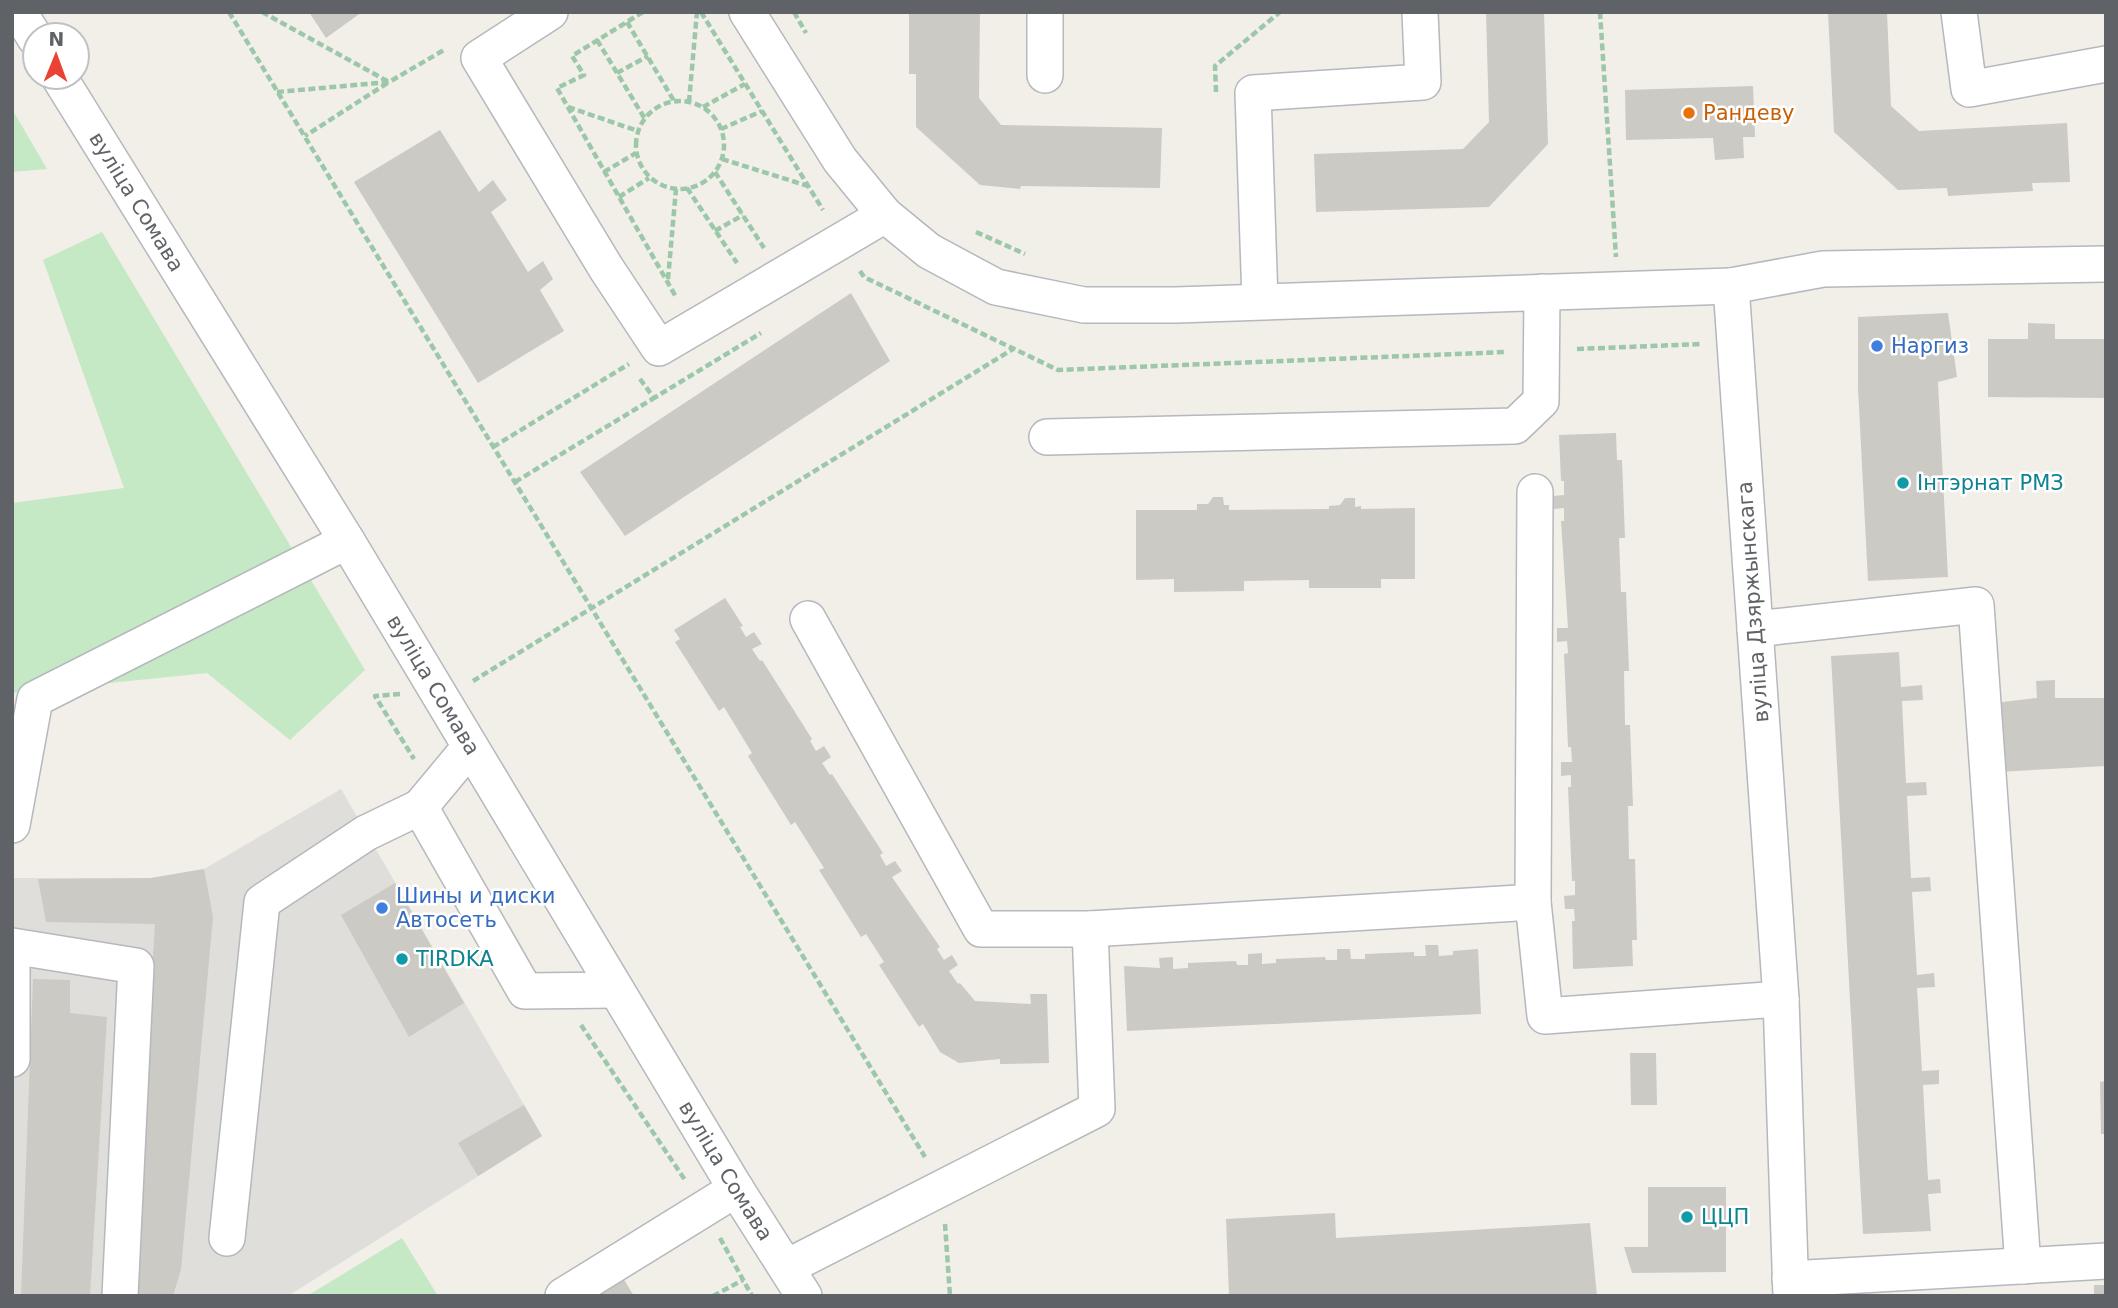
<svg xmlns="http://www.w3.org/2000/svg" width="2118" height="1308" viewBox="0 0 2118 1308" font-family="'DejaVu Sans',sans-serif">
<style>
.industrial{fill:#e0deda}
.green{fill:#c5e8c5}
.building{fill:#cccac5}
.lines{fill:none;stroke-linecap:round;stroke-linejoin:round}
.minor-casing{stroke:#b5b8bc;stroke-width:38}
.path{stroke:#9cc7a9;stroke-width:4.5;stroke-dasharray:7 3.5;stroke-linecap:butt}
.minor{stroke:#fff;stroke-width:35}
.food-dot{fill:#e8710a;stroke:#fff;stroke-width:2.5}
.shop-dot{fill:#3f7fe0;stroke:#fff;stroke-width:2.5}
.culture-dot{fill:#0f9aa8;stroke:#fff;stroke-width:2.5}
.labels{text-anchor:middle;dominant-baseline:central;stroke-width:5;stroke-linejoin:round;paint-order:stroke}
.food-label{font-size:21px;fill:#c56008;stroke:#fff;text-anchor:start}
.street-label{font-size:21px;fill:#5f6368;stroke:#fff}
.shop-label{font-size:21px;fill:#366cbe;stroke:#fff;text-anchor:start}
.culture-label{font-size:21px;fill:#0d838f;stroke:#fff;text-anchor:start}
</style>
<rect width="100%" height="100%" fill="#f1efe8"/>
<path class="industrial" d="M341,789L542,1136L288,1296H12V878H151L204,869Z"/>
<path class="green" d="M12,109L47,169L12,172Z
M102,232L365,670L290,740L207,673L12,693V503L124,488L43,260Z
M402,1238L438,1296H307Z"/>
<path class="building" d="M309,12H362L326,38Z
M909,12H980L979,98L1001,125L1162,128L1160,188L1021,186L1020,189L980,185L916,127V74H909Z
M1486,12H1544L1548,144L1489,207L1316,212L1314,154L1463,149L1489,122Z
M1828,12H1887L1891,106L1919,131L2067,123L2070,182L2032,183L2033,191L1948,196L1947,188L1898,190L1834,132Z
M1753,86L1755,137H1743L1744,158L1715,160L1713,138L1626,140L1625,90Z
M440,130L479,192L493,180L507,200L491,212L528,272L543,261L553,279L540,290L564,331L478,383L354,182Z
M851,293L890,361L625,536L580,472Z
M1948,313L1957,377L1938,382L1948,577L1868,581L1858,388V317Z
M2028,323L2055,324V339H2106V398L1988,397V339H2028Z
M1616,433L1617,460H1622L1625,538H1619L1621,592H1626L1629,671H1624L1625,725H1630L1633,806H1628L1629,859H1635L1637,940H1632L1633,966L1573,969L1572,921H1575L1574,909H1565L1564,896L1575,895V881H1572L1568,787H1571V775L1561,776V762H1572L1571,747H1568L1564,654L1568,653L1567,641L1557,642V628H1568L1561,521H1564V508L1554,509L1553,496L1564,495V481H1561L1559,435Z
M1213,497H1223L1224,505H1229V510L1329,509V506L1340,505L1345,498H1355V507L1361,506V509L1415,508V579H1381V588H1309V580L1244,581V591L1174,592V579L1136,580V510H1197V504H1208Z
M725,598L743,626L740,627L746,637L754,632L762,644L752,649L760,661L762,660L812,739L810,741L816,751L824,746L831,757L822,763L830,775L832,774L883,853L880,855L886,866L895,861L902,871L892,877L940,947L937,949L944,960L952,955L958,965L949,971L958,984L960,983L975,1001L1031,1004L1030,994H1047L1049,1063L1000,1064V1059L959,1063L940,1052L923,1024L919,1027L879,965L884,962L866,934L861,937L819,870L824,868L795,822L791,825L748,756L752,753L724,707L719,711L675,642L680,639L674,630Z
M1899,652L1901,687L1922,685L1923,700L1902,701L1906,783L1926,782L1927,795L1907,796L1911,878L1930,877L1931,891L1912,892L1917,975L1934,973L1935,987L1917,988L1922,1071L1939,1070V1084L1923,1085L1928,1180L1940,1179L1941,1193L1928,1194L1931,1231L1863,1234L1831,656Z
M2055,680V698H2106V766L1998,772L1994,703L2037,698L2036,681Z
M204,869L213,917L181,1269L173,1296H132L155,924L46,922L38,879L151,878Z
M395,883L464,1003L409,1037L341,915Z
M1425,945H1438L1439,956L1453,955V951L1478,949L1481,1014L1127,1031L1124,966L1160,968L1159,958L1173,957V969L1188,968V963L1236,961L1237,965H1248V954L1262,953V964L1276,963V959L1325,957L1326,960H1337V949H1350L1351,959H1365V954L1414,952V956H1426Z
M33,979L70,980V1013L107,1017L90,1296H21Z
M1630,1053H1656L1657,1105H1631Z
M2106,1081V1134H2101L2100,1082Z
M524,1105L542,1136L478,1176L458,1143Z
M1648,1187H1726V1272L1632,1273L1624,1247H1648Z
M1335,1213L1336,1238L1590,1223L1597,1296H1229L1226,1219Z
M623,1278L634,1296H595Z
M2094,1285H2106V1296H2094Z"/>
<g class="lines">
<defs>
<g id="minor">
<path d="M19,12L35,38"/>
<path d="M550,12L479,58L606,268L659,348L885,215"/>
<path d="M747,12L840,160L885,215L929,251L996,287L1084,305H1176L1731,286"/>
<path d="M1959,12L1969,89L2106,64"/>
<path d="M1045,75V12"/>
<path id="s1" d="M59,77L347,541L736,1189L804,1296"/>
<path d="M1260,301L1253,93L1423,82L1420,12"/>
<path d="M1047,437L1515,426L1541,401L1542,292"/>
<path d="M1535,492L1533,902L1545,1016L1781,999"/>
<path d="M808,619L981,929H1090L1533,902"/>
<path d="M1755,629L1976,605L2023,1266"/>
<path d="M470,747L420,807L525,991L616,990"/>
<path d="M12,825L35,699L347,541"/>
<path d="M12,946L136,966L120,1296"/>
<path d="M12,953V1059"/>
<path d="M227,1238L262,902L366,833L420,807"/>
<path d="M787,1267L1097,1109L1090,929"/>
<path d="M1790,1279L2106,1261"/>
<path d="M563,1296L736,1189"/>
<path d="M1791,1296L1781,999L1731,286L1823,269L2106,264"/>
</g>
</defs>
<use href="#minor" class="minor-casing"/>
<path class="path" d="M229,12L925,1157
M262,12L389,82L305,136
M643,12L572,56L584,75L557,88L676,297
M701,12L823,210
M794,12L806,33
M1600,12L1616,257
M627,22L674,101
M597,40L645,119
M617,73L648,56
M277,92L389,82L444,50
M1216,92L1215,66L1280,12
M636 145a44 44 0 1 1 88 0a44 44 0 1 1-88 0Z
M689,102L697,12
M568,107L638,131
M703,107L745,84
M721,129L762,111
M722,159L808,186
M604,172L636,153
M715,172L764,248
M687,188L737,263
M619,197L649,178
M715,231L743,215
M976,232L1025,254
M860,271L864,277L1058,370L1506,352
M668,279L676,189
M1577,349L1702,344
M640,379L654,398L761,333
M493,447L629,364
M515,482L654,398
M473,681L1013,349
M400,694L375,696L414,759
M581,1025L685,1180
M945,1224L950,1296
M720,1238L752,1296
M713,1296L743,1280"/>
<use href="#minor" class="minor"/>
</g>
<circle class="food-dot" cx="1689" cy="113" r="7"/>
<g class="shop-dot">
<circle cx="1877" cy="346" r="7"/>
<circle cx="382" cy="908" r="7"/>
</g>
<g class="culture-dot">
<circle cx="1903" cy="483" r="7"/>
<circle cx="402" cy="959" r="7"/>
<circle cx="1687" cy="1217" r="7"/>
</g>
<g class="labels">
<g class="food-label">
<text x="1703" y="113">Рандеву</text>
</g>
<g class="street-label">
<text stroke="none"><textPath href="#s1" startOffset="147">вуліца Сомава</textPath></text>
<text transform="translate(1753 602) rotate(-94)">вуліца Дзяржынскага</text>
<text stroke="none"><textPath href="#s1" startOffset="714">вуліца Сомава</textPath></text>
<text stroke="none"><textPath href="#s1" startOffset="1281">вуліца Сомава</textPath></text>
</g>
<g class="shop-label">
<text x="1891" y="346">Наргиз</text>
<text x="396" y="896">Шины и диски<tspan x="396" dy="24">Автосеть</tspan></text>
</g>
<g class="culture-label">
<text x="1917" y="483">Інтэрнат РМЗ</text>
<text x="416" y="959">TIRDKA</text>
<text x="1701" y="1217">ЦЦП</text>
</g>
</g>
<rect width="2118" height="1308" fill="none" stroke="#5f6368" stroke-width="28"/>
<g transform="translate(56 56) rotate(1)"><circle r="33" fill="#ffffff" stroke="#bfc1c3" stroke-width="2"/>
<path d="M0-5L12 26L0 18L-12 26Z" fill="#ea4335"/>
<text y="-10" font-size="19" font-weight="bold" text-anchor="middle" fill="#5f6368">N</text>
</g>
</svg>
